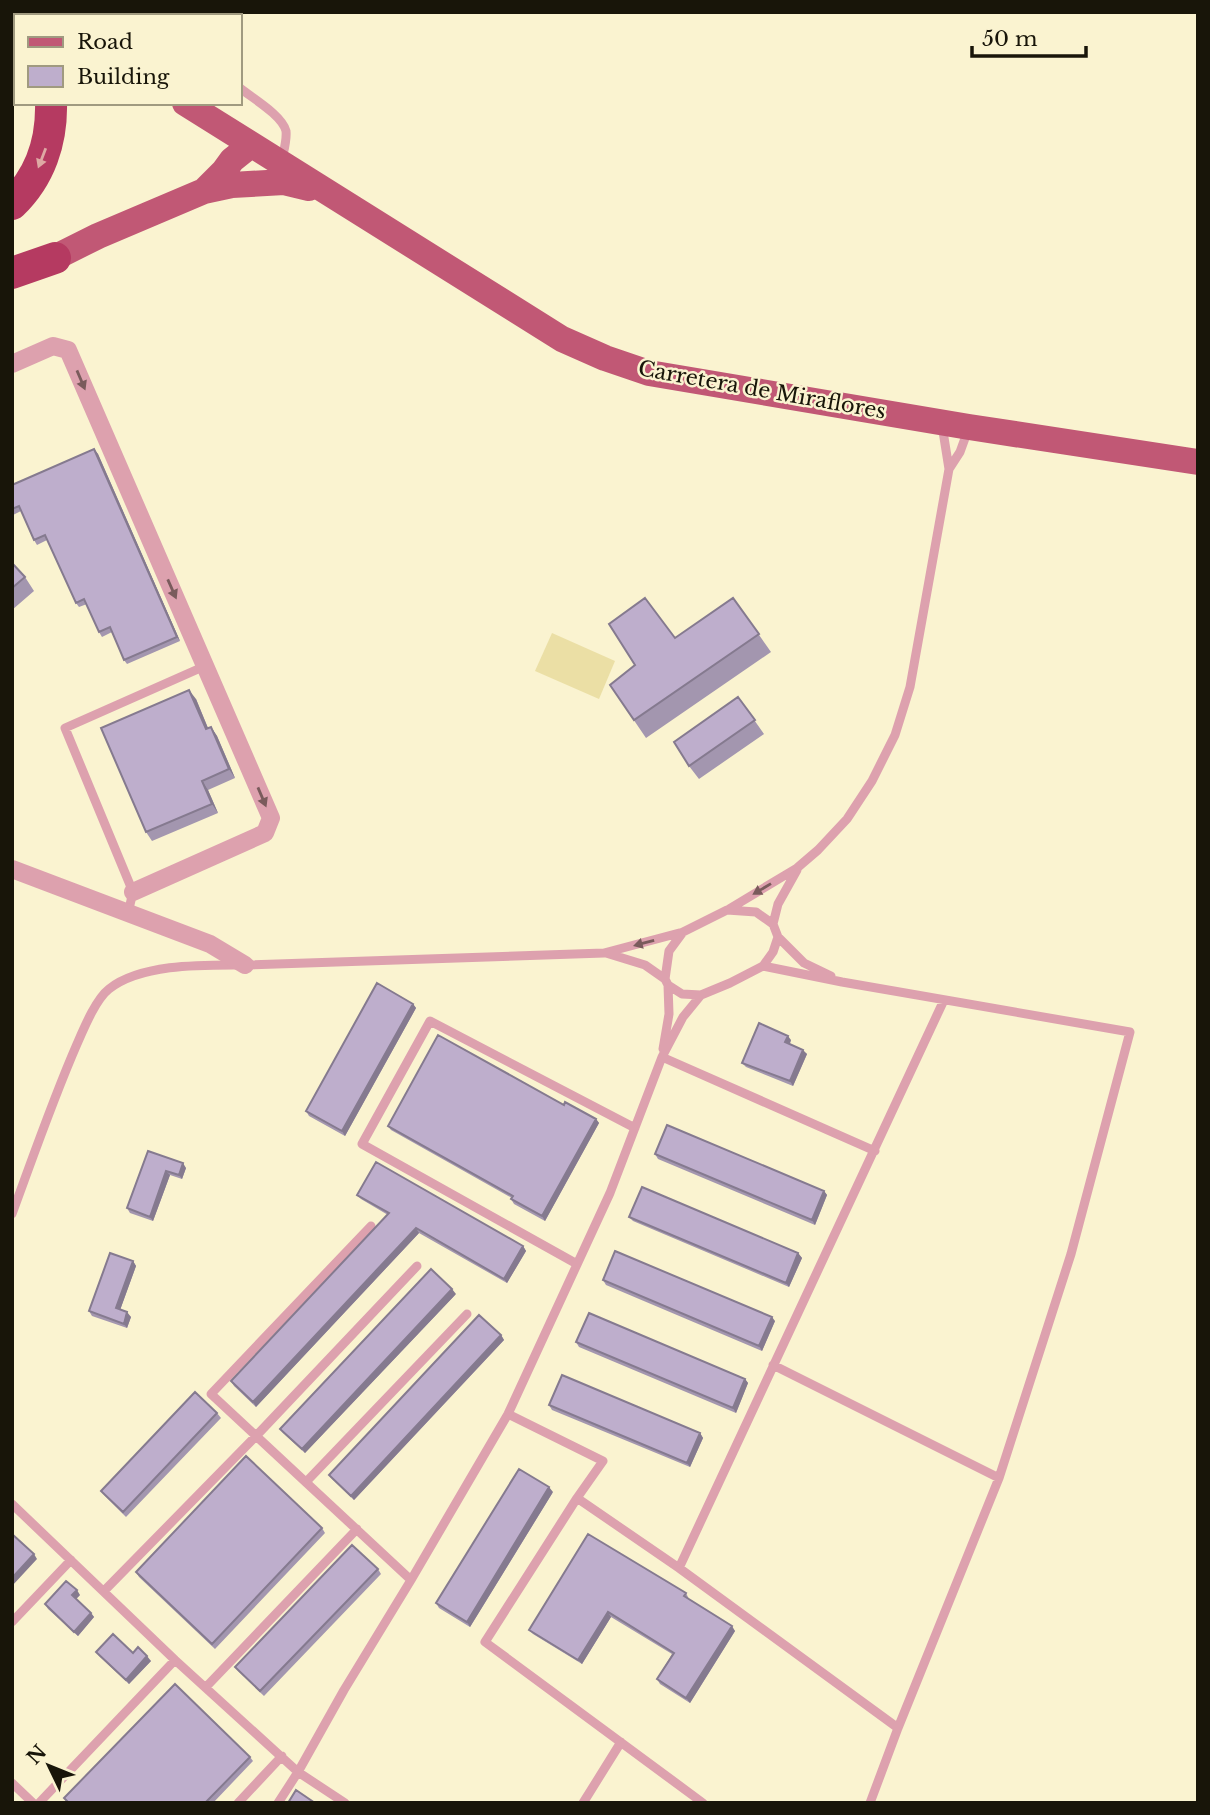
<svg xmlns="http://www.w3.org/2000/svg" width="1210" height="1815" viewBox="0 0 1210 1815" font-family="'Libre Baskerville',serif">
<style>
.green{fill:#ebdfa5}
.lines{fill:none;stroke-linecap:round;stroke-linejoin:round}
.lane{stroke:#dda1ae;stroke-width:9}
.street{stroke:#dda1ae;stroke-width:18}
.primary{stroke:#c15875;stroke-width:26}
.highway{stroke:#b53a61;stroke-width:32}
.wall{fill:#a396af}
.shaded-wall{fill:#857a8f}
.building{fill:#beaecc;stroke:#857a8f;stroke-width:2}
.oneway{fill:#dea9a4}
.oneway2{fill:#7a5b5c}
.labels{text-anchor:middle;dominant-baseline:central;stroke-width:5;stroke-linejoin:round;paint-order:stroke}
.street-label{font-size:21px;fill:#181509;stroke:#faf3d0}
</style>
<rect width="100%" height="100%" fill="#faf3d0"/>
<path class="green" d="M552,633L615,661L599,699L535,671Z"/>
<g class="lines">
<path class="lane" d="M121,12L126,16
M240,88C252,98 282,115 286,131C287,140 284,150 282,159
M949,469L960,452L968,430
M729,909L797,868L818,850L847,819L872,781L895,735L910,687L949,469L942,425
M128,913L133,892L65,728L205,666
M773,924L778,904L797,870
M778,937L804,963L831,976
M606,953L645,965L665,979
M763,966L842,982L1130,1032L1071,1254L999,1478L898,1728L870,1803
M663,1049L669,1014L668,985
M662,1057L875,1151
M12,1214C33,1157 53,1099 77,1044C84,1028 96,999 109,989C142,963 205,965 245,965L604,953L683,932L727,910L756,912L773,924L778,937L773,952L763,966L730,983L701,995L682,994L668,985L665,979L669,951L683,932
M371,1226L211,1394L411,1580
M577,1264L362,1144L430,1021L635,1128
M773,1365L999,1478
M508,1414L603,1461L577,1498
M306,1482L467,1314
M12,1504L175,1660L298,1772L345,1803
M679,1568L944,1000
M104,1591L257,1435L417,1266
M12,1622L71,1560
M206,1687L357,1529
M12,1783L33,1803
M39,1803L175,1660
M238,1803L282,1756
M278,1803L298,1772L344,1690L411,1580L508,1414L610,1193L662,1057L683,1017L701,995
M583,1803L621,1742
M703,1803L485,1642L577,1498L679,1568L898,1728"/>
<path class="street" d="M12,364L53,346L68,350L271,818L265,833L133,892
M12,869L210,944L245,965"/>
<path class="primary" d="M40,12L45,16
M185,103L562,339L605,358L649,373L969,427L1198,462
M204,191L224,171L232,160L251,145
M36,267L98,236L204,191L232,185L284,182L309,188"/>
<path class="highway" d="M12,17L16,21
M12,204C40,177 52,141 51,103
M12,273L55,258"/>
</g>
<path class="wall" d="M94,449L98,454L180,641L127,664L124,660L112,632L102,637L99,632L87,604L79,607L76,603L47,540L37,545L34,540L21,511L13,515L12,514V485Z
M12,563L25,577L34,591L12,610Z
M733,598L771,652L646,738L610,685Z
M738,697L764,734L699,779L689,766Z
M196,699L208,728L211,727L217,736L235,778L208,790L218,813L152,841L146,832Z
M413,1004L416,1008L345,1136L309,1116L306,1111Z
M791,1040L790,1044L807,1054L793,1086L746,1067L742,1063Z
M564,1105L596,1119L599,1123L545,1221L514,1204L511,1199L512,1198L391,1130L388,1126Z
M148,1151L186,1168L182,1179L170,1175L153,1221L130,1213L127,1208Z
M655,1154L824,1191L827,1195L815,1225L658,1159Z
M357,1195L523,1246L526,1251L507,1283L419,1233L256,1407L234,1386L231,1381L388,1215L361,1199Z
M629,1217L798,1253L802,1258L789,1287L633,1221Z
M133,1261L136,1266L120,1310L131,1317L127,1328L92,1316L89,1311Z
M603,1280L775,1321L762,1351L606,1285Z
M456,1294L305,1453L283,1433L280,1429Z
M501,1335L504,1340L354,1500L332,1479L329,1475Z
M576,1342L745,1379L748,1383L736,1413L579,1347Z
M549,1405L700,1433L703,1438L690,1467L552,1410Z
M217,1413L221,1418L126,1517L104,1495L101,1491Z
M553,1492L470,1627L439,1608L436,1603Z
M322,1528L325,1533L215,1649L139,1577L136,1572Z
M378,1569L381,1574L264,1696L238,1671L235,1667Z
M686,1593L689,1599L735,1631L690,1703L660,1684L657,1679L672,1654L611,1617L582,1664L533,1634L529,1630Z
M80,1595L76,1599L91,1613L94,1617L78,1636L48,1609L45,1604Z
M96,1652L133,1653L151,1661L129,1684L99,1656Z
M250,1757L253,1761L213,1803H67L64,1798Z"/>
<path class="shaded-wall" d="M94,449L98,454L180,641L177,637Z
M189,690L196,699L212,738L206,729Z
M211,727L217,736L235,778L229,769Z
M202,781L208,790L218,813L212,804Z
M413,1004L416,1008L345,1136L342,1131Z
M788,1036L791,1040L788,1047L785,1042Z
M803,1050L807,1054L793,1086L790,1081Z
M596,1119L599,1123L545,1221L542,1216Z
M183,1163L186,1168L182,1179L179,1175Z
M166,1171L170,1175L153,1221L150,1217Z
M824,1191L827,1195L815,1225L812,1220Z
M416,1228L419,1233L256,1407L253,1402Z
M523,1246L526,1251L507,1283L504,1279Z
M798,1253L802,1258L789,1287L786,1283Z
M133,1261L136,1266L119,1313L116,1308Z
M452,1289L456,1294L305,1453L302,1449Z
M127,1312L131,1317L127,1328L124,1324Z
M772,1317L775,1321L762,1351L759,1346Z
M501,1335L504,1340L354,1500L351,1496Z
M745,1379L748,1383L736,1413L733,1408Z
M700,1433L703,1438L690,1467L687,1463Z
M549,1487L553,1492L470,1627L467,1622Z
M34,1554L37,1559L12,1586V1578Z
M77,1590L80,1595L75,1600L72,1595Z
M608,1612L611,1617L582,1664L578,1660Z
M91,1613L94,1617L78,1636L74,1632Z
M732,1626L735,1631L690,1703L686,1698Z
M147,1656L151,1661L129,1684L126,1680Z"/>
<path class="building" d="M94,449L177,637L124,660L110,627L99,632L84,599L76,603L45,535L34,540L19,506L12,509V485Z
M12,563L25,577L12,588Z
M645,598L675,638L733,598L759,634L634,720L610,685L635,665L609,624Z
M189,690L206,729L211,727L229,769L202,781L212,804L146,832L101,728Z
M738,697L755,720L689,766L674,742Z
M377,983L413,1004L342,1131L306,1111Z
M759,1023L788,1036L785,1042L803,1050L790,1081L742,1063Z
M438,1035L564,1105L565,1102L596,1119L542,1216L511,1199L513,1196L388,1126Z
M667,1125L824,1191L812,1220L655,1154Z
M148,1151L183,1163L179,1175L166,1171L150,1217L127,1208Z
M376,1162L523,1246L504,1279L416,1228L253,1402L231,1381L389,1213L357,1195Z
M642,1187L798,1253L786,1283L629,1217Z
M615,1251L772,1317L759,1346L603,1280Z
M110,1253L133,1261L116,1308L127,1312L124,1324L89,1311Z
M431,1269L452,1289L302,1449L280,1429Z
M589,1313L745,1379L733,1408L576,1342Z
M479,1315L501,1335L351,1496L329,1475Z
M562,1375L700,1433L687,1463L549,1405Z
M195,1392L217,1413L123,1512L101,1491Z
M246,1456L322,1528L212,1644L136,1572Z
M519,1469L549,1487L467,1622L436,1603Z
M12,1534L34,1554L12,1578Z
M588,1534L686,1593L684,1596L732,1626L686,1698L657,1679L674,1653L608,1612L578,1660L529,1630Z
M352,1545L378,1569L260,1691L235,1667Z
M66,1581L77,1590L72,1595L91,1613L74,1632L45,1604Z
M113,1634L133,1653L138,1647L147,1656L126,1680L96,1652Z
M175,1684L250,1757L205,1803H69L64,1798Z
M296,1790L315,1803H288Z"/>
<defs><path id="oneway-solid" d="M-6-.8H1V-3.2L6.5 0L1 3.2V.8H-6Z" transform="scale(1.75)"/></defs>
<use class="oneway" href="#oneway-solid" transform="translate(42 158) rotate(111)"/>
<g class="oneway2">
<use href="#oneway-solid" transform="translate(81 380) rotate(67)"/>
<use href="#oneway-solid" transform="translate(172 589) rotate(66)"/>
<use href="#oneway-solid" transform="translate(262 797) rotate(67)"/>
<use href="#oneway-solid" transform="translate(762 889) rotate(149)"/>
<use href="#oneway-solid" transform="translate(644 943) rotate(165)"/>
</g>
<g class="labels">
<g class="street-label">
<text transform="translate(762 390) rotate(10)">Carretera de Miraflores</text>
</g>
</g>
<rect width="1210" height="1815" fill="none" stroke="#181509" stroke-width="28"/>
<rect x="14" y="14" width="228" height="91" fill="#faf3d0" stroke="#a09a80" stroke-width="2"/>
<rect x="28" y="37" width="35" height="10" fill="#c15875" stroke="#a09a80" stroke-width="2"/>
<text x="77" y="49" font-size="21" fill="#181509">Road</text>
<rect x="28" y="66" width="35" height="21" fill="#beaecc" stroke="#a09a80" stroke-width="2"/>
<text x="77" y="84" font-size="21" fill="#181509">Building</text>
<g transform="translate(49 1766) rotate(313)" stroke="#faf3d0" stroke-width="5" paint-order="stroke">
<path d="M0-5L12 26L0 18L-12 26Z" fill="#181509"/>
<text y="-10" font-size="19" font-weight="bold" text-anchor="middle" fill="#181509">N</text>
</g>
<path d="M972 46v10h114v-10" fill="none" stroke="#181509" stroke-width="3.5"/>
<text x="982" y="46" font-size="21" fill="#181509" stroke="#faf3d0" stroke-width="5" paint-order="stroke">50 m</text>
</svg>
